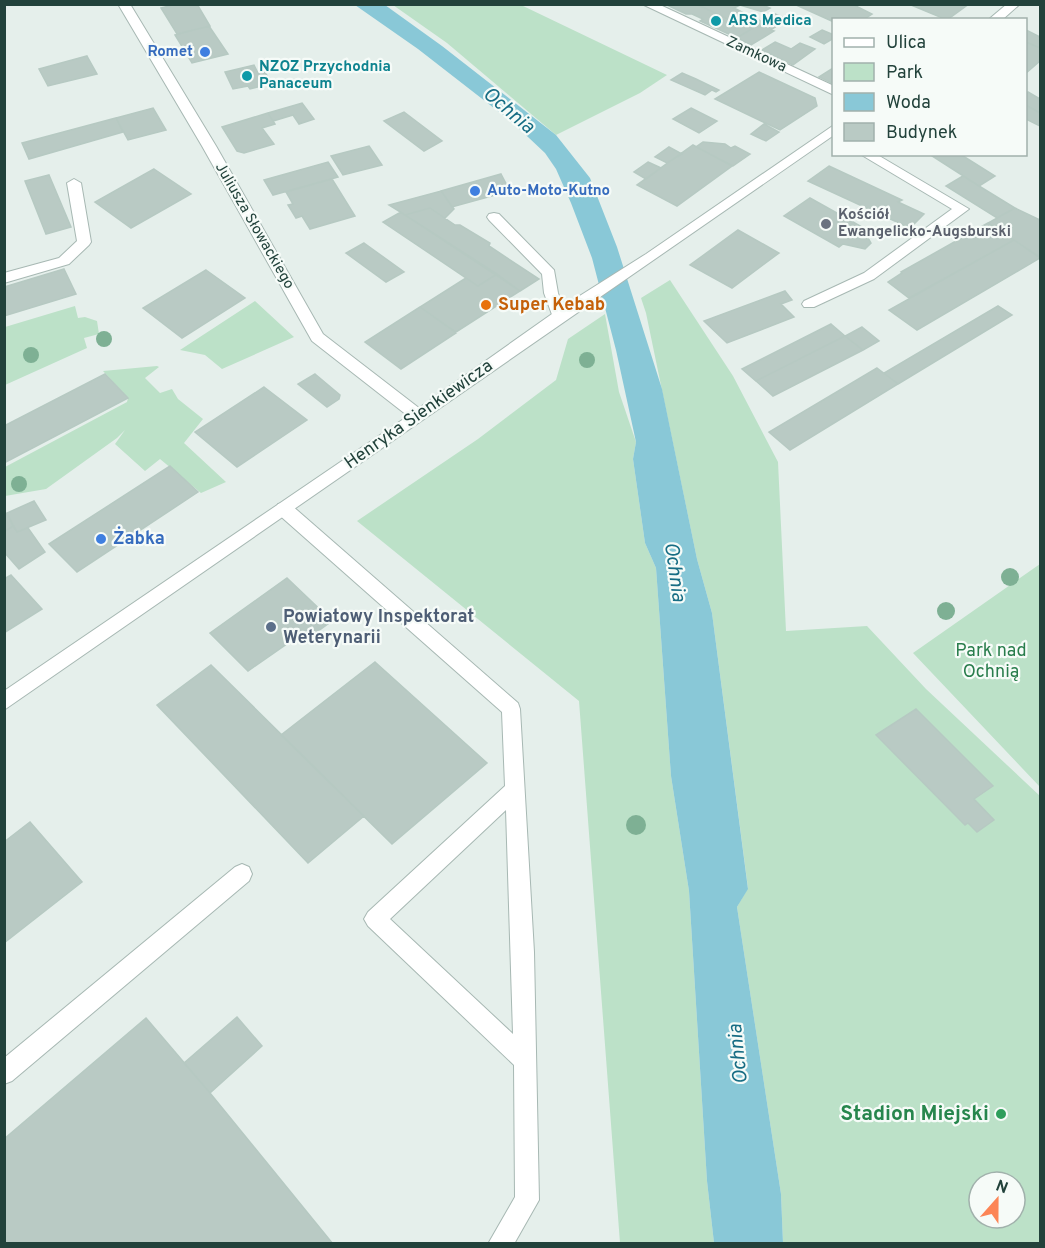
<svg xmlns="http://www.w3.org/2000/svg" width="1045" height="1248" viewBox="0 0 1045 1248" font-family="Overpass,sans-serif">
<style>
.green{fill:#bce1c8;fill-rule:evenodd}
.water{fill:#89c8d7}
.building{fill:#b9cac4;stroke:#b6c9c2;stroke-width:1.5}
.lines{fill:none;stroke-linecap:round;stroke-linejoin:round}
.service-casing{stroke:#a7b8b3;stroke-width:2}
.minor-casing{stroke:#a7b8b3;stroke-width:2}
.service{fill:#fff;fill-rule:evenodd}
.minor{fill:#fff;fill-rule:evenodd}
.tree{fill:#7eb094}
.culture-dot{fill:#0f9aa8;stroke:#f6fbf8;stroke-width:2}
.shop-dot{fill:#3f7fe0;stroke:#f6fbf8;stroke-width:2}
.worship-dot{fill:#6b7280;stroke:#f6fbf8;stroke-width:2}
.food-dot{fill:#e8710a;stroke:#f6fbf8;stroke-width:2}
.service-dot{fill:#5c6f8a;stroke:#f6fbf8;stroke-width:2}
.leisure-dot{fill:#2e9e5b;stroke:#f6fbf8;stroke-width:2}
.labels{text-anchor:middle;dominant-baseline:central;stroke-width:4.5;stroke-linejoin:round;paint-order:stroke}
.far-culture-label{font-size:15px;font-weight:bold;fill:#0d838f;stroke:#f6fbf8;text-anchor:start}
.far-shop-label{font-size:15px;font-weight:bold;fill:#366cbe;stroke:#f6fbf8;text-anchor:end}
.far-street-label{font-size:15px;fill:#22423b;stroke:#f6fbf8}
.far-worship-label{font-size:15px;font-weight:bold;fill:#5b616d;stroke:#f6fbf8;text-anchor:start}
.food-label{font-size:18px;font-weight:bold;fill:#c56008;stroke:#f6fbf8;text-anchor:start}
.street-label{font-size:18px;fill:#22423b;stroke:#f6fbf8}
.shop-label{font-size:18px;font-weight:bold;fill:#366cbe;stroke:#f6fbf8;text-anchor:start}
.service-label{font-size:18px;font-weight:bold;fill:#4e5e75;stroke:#f6fbf8;text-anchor:start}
.park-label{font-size:18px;fill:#297d4c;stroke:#f6fbf8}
.water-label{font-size:20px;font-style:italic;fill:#176d84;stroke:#f6fbf8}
.near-leisure-label{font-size:21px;font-weight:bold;fill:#27864d;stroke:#f6fbf8;text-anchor:end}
</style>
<rect width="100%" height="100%" fill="#e5efeb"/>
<path class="green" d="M393,5H521L667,75L640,93L556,135L447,43Z
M670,280L733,376L778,462L786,631L867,626L926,689L1040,796V1243H783L781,1194L737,907L748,888L712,613L697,559L646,313L641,298ZM979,1182H1015V1218H979Z
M255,301L294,337L222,369L205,355L180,350Z
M75,306L78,318L85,317L97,321L99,334L84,338L87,348L5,385V327Z
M605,314L619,392L636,442L633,459L645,543L656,568L671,776L689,891L707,1181L714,1243H620L579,701L357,521L478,439L556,380L568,339Z
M157,366L159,367L145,378L160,393L172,389L178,399L203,419L184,443L226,482L201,493L160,459L145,471L115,444L125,430L117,438L46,489L5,496V467L127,402L128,398L103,371Z
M1040,564V787L913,653Z"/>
<path class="water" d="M355,5H385L442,46L556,135L590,178L617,247L662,389L697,559L712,613L748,889L737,907L781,1194L783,1243H714L707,1181L689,891L671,776L656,568L645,543L633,459L636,442L616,350L592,258L571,203L556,169L545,153L512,122L418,49Z"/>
<path class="building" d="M177,4H197L210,26L177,34L161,8Z
M665,4H696L734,22L746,14L763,22L737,38L700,21L703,19L692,14H686Z
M696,4H768L765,6L770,8L763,12L740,5L734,8L746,14L734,22Z
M794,4H852L872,14L863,20H834V22Z
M969,4L947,20L911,5V4Z
M775,14L787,19L771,30L774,31L751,45L737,38Z
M209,26L228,54L192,63L175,35Z
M822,30L834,35V38L824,44L810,37Z
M1026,30L1040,37V48L1026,42Z
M775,42L791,49L800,43L815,49L793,65L762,50Z
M1026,42L1040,48V61L1026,73Z
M87,56L97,74L48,86L39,69Z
M254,65L258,73L264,71L272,83L250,89L248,86L233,89L225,72Z
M833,68L834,84L819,77Z
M759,72L815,98L817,106L780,130L715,99Z
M682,73L696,79L719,90L716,92L712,90L705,95L671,80Z
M1028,92L1040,99V113L1026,105V94Z
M302,103L314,119L299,124L293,115L273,121L268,113Z
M1026,105L1040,113V126L1026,119Z
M153,108L166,130L128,140L116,118Z
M691,108L717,121L699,133L673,119Z
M404,112L442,141L424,151L384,121Z
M268,113L275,124L262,128L274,144L244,153L237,151L222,127Z
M116,118L123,132L29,159L22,143Z
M764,124L779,132L766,141L751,134Z
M703,142L725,144L731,148L735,146L750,154L733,166L696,147Z
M693,145L732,166L677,206L637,185Z
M369,146L382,165L343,175L331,156Z
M669,147L682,154L667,163L655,157Z
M929,154H960L995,176L979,186Z
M328,162L338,177L273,195L264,180Z
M648,162L661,168L646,179L634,172Z
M829,166L902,200L898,202L924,214L910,228L808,181Z
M154,169L191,194L131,228L95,202Z
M501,174L510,191L452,207L441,191Z
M49,175L71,227L46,234L25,181Z
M963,176L979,186L1015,208L997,218L946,186Z
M332,179L355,216L310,229L302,216L296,218L288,205L293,204L286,192Z
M441,191L454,209L445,218L430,208L405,215L389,205Z
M810,198L864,228L859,232L867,236L871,243L865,249L843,244L839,247L784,216Z
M430,208L455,225H460L490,243L489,246L539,279L520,291L405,215Z
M1015,208L1040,220V257L988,223Z
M401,212L405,215L497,274L478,286L383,222Z
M988,223L1014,240L909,298L888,282L902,273L901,272Z
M738,230L779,253L732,288L690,265Z
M1014,240L1040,258L917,330L889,310Z
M364,243L404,272L386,282L346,253Z
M64,269L76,294L4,316V287Z
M206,270L245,298L182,338L143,308Z
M497,274L520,291L456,332L420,307L466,278L478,286Z
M785,291L792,300L781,304L794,317L727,343L704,321Z
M998,306L1012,315L898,384L884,373Z
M420,307L456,333L401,369L365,342Z
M831,324L845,336L756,381L742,369Z
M862,327L879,341L863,350L845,336Z
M845,336L863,350L773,396L756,381Z
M877,368L898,384L790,450L769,432Z
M105,374L128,398L4,463V426Z
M315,374L340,395L339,399L327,407L298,384Z
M264,387L307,420L237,467L195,432Z
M170,466L198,492L77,572L49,544Z
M34,501L46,520L17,532L7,513Z
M4,510L13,526L4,532Z
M13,526L17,532L28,528L45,552L19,569L4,552V532Z
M11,575L42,609L4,633V579Z
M287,578L332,621L303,642L297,637L248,671L210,633Z
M375,662L487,763L392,844L281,735Z
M211,665L364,816L308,863L157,705Z
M916,709L993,786L974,799L994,820L977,832L968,823L965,825L876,735Z
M30,822L82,882L4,943V842Z
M237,1017L262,1046L210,1093L184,1063Z
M146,1018L210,1093L333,1244H4V1139Z"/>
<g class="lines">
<defs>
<path id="service" d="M860,154H876L969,209L874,279L814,307H804L802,304L804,301L864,273L952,209Z
M74,179L81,183L91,242L89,245L69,264L4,283V273L59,258L77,241L67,183Z
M494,213L499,214L554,270L558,293L566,316L564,320H554L544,293L542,274L489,220L487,217L489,214Z
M284,503L290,504L518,703L520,709L534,952L539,1200L514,1244H488L515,1197L514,1065L368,926L364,919L368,912L505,786L502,712L278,514L276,509L278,504ZM506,810L513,1034L390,919Z
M242,864L249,867L252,874L249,881L12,1081L4,1084V1058L235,867Z"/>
<path id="minor" d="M118,4H130L216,146L323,334L419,408L559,309L646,254L834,125V135L4,710V691L408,416L312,341L202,146Z
M642,4H658L834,86V95Z
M1007,4H1020L1002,20H988Z"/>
</defs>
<use href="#service" class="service-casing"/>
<use href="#minor" class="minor-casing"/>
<use href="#service" class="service"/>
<use href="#minor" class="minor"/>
</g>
<g class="tree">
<circle cx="104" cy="339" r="8"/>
<circle cx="31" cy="355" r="8"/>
<circle cx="587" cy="360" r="8"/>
<circle cx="19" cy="484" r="8"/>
<circle cx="1010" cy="577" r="9"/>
<circle cx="946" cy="611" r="9"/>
<circle cx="636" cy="825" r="10"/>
</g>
<g class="culture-dot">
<circle cx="716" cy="21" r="6"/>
<circle cx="247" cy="76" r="6"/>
</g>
<g class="shop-dot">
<circle cx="205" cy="52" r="6"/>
<circle cx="475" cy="191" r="6"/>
<circle cx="101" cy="539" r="6"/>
</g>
<circle class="worship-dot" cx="826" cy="224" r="6"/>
<circle class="food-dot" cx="486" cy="305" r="6"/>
<circle class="service-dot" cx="271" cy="627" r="6"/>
<circle class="leisure-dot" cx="1001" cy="1114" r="6"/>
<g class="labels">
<g class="far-culture-label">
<text x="728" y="21">ARS Medica</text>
<text x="259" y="67">NZOZ Przychodnia<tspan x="259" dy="17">Panaceum</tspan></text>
</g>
<g class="far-shop-label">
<text x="193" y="52">Romet</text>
<text x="487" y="191" text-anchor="start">Auto-Moto-Kutno</text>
</g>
<g class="far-street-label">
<text transform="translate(756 55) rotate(25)">Zamkowa</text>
<text transform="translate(254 226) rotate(60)">Juliusza Słowackiego</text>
</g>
<g class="far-worship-label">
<text x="838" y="215">Kościół<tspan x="838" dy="17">Ewangelicko-Augsburski</tspan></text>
</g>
<g class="food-label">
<text x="498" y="305">Super Kebab</text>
</g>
<g class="street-label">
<text transform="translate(419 415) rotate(-35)">Henryka Sienkiewicza</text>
</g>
<g class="shop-label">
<text x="113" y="539">Żabka</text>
</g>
<g class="service-label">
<text x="283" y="617">Powiatowy Inspektorat<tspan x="283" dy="21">Weterynarii</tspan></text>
</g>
<g class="park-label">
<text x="991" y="651">Park nad<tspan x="991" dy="21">Ochnią</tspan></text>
</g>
<g class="water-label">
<text transform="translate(508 111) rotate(40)">Ochnia</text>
<text transform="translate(674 572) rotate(82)">Ochnia</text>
<text transform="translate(739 1054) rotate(-96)">Ochnia</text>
</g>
<g class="near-leisure-label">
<text x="989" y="1114">Stadion Miejski</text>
</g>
</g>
<rect width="1045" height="1248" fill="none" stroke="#22423b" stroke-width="12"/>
<rect x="832" y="18" width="195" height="138" fill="#f6fbf8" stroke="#a1b1ac" stroke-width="1.5"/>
<rect x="844" y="38" width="30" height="9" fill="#ffffff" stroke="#a1b1ac" stroke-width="1.5"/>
<text x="886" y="48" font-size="18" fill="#22423b">Ulica</text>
<rect x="844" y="63" width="30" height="18" fill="#bce1c8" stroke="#a1b1ac" stroke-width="1.5"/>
<text x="886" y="78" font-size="18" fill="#22423b">Park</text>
<rect x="844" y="93" width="30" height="18" fill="#89c8d7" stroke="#a1b1ac" stroke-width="1.5"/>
<text x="886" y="108" font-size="18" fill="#22423b">Woda</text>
<rect x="844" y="123" width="30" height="18" fill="#b9cac4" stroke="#a1b1ac" stroke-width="1.5"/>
<text x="886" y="138" font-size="18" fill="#22423b">Budynek</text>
<g transform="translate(997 1200) rotate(21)"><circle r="28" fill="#f6fbf8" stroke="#a1b1ac" stroke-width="1.5"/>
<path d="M0-4.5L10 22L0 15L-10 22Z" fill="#fc8556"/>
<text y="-9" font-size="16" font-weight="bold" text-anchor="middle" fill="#22423b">N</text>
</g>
</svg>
